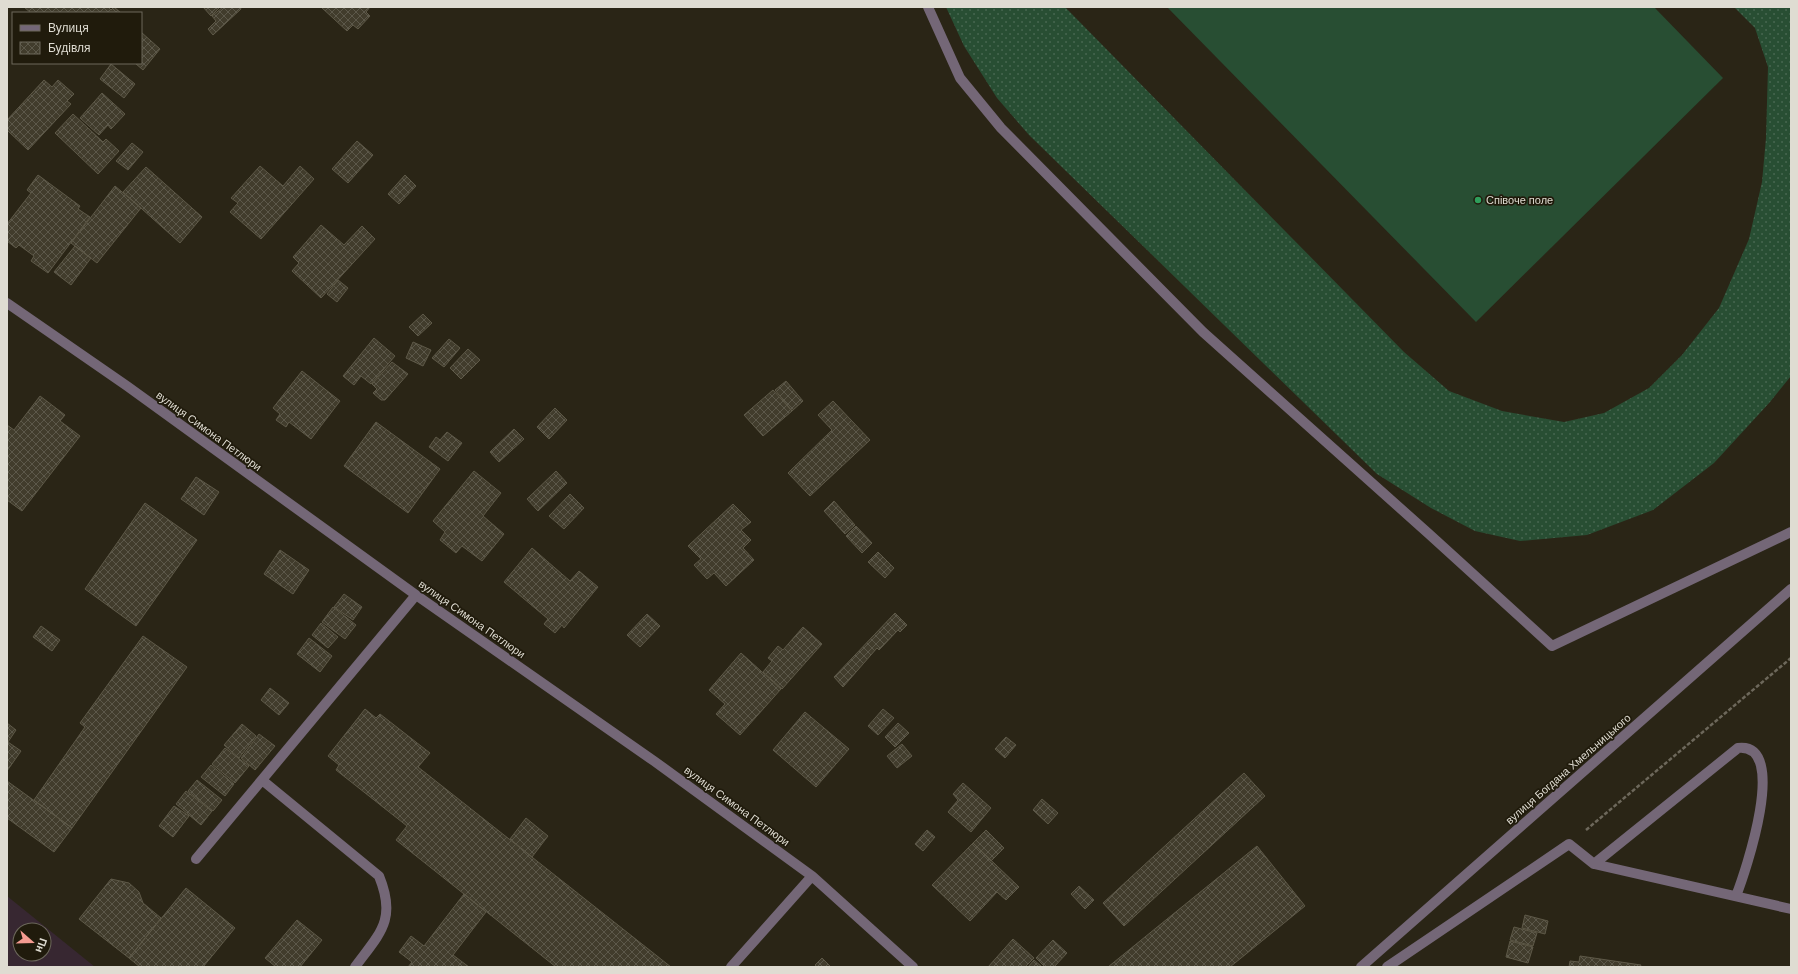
<svg xmlns="http://www.w3.org/2000/svg" width="1798" height="974" viewBox="0 0 1798 974" font-family="Helvetica,sans-serif">
<style>
.education{fill:#372731;fill-rule:evenodd}
.grass{fill:url(#grass-dots)}
.garden{fill:#284e33}
.building{fill:url(#building-cross-hatch);stroke:#5e5948}
.lines{fill:none;stroke-linecap:round;stroke-linejoin:round}
.path{stroke:#6d685b;stroke-width:2.5;stroke-dasharray:4 2;stroke-linecap:butt}
.minor{stroke:#746777;stroke-width:10}
.leisure-dot{fill:#2e9e5b;stroke:#201b0c;stroke-width:1.5}
.labels{text-anchor:middle;dominant-baseline:central;stroke-width:3.5;stroke-linejoin:round;paint-order:stroke}
.poi-label{font-size:11px;fill:#dfdcd2;stroke:#201b0c;text-anchor:start}
.street-label{font-size:11px;fill:#dfdcd2;stroke:#201b0c}
</style>
<defs>
<pattern id="grass-dots" width="8" height="8" patternUnits="userSpaceOnUse"><rect width="8" height="8" fill="#284e33"/><path d="M2 2h.1M6 6h.1" fill="none" stroke="#476750" stroke-width="1.8" stroke-linecap="round"/></pattern>
<pattern id="building-cross-hatch" width="8" height="8" patternUnits="userSpaceOnUse"><rect width="8" height="8" fill="#413c2c"/><path d="M0 0l8 8M0 8l8-8" fill="none" stroke="#5c584a"/></pattern>
</defs>
<rect width="100%" height="100%" fill="#2a2516"/>
<path class="education" d="M7,896L95,967H7ZM20,930H44V954H20Z"/>
<path class="grass" d="M946,7H1065L1404,352L1449,391L1502,411L1564,422L1604,413L1649,388L1682,355L1719,308L1749,239L1762,182L1766,138L1768,67L1755,28L1734,7H1791V376L1770,402L1714,463L1653,510L1587,535L1520,541L1475,531L1431,508L1377,474L1029,135L997,98L964,46Z"/>
<path class="garden" d="M1167,7H1654L1723,78L1476,322Z"/>
<path class="building" d="M24,7H108L111,10L114,7L121,13H31Z
M203,7H220L211,16Z
M223,7H240L241,9L213,35L208,29L216,21L212,16Z
M321,7H370L366,12L370,16L358,29L353,25L347,31Z
M141,32L160,49L143,70L135,63H141Z
M111,64L135,84L124,98L100,79Z
M44,80L52,87L58,80L74,94L67,101L71,104L28,150L7,130V120Z
M102,93L125,114L111,129L108,125L99,135L80,118Z
M73,114L103,142L106,139L119,151L98,174L55,133Z
M357,141L373,155L348,183L332,169Z
M132,143L143,152L128,170L116,161Z
M260,166L283,186L300,166L314,179L261,239L230,212L238,203L231,198Z
M146,167L202,217L180,243L123,192Z
M38,175L80,206L78,209L90,217L48,273L31,261L34,256L19,245L16,248L7,241V224L31,193L27,190Z
M405,175L416,186L399,204L388,194Z
M115,186L141,208L97,263L71,243Z
M321,225L344,245L362,226L375,239L321,298L292,271L299,263L293,257Z
M75,246L91,258L71,285L54,272Z
M338,280L348,288L337,302L327,294Z
M423,314L432,323L418,336L409,327Z
M374,338L395,356L371,384L361,376L354,385L343,376Z
M449,339L460,348L444,367L432,358Z
M413,342L431,350L423,366L406,358Z
M468,349L480,360L461,379L450,368Z
M392,362L408,374L385,400H381L373,393L377,389L372,384Z
M302,371L340,401L311,439L289,422L286,427L276,420L280,414L273,408Z
M786,381L803,401L792,411L775,390Z
M773,390L792,411L763,436L744,415Z
M40,396L65,415L60,421L80,436L22,511L7,500V425L14,430Z
M833,401L870,440L810,496L788,473L832,430L818,415Z
M555,408L567,420L549,439L537,427Z
M376,422L440,469L408,513L344,466Z
M514,429L524,439L499,462L490,452Z
M447,432L462,443L448,461L429,447L436,437L440,440Z
M474,471L501,493L483,516L504,534L482,561L462,546L456,553L440,540L445,532L433,521Z
M556,471L567,483L538,511L527,499Z
M196,477L219,492L204,515L181,499Z
M570,494L584,508L564,529L549,516Z
M834,501L855,525L845,534L824,511Z
M145,503L197,540L136,626L85,589Z
M733,504L751,522L741,530L751,540L743,548L754,560L726,586L714,573L707,579L694,565L701,559L688,546Z
M856,526L872,543L862,553L846,536Z
M532,548L570,581L579,571L598,587L564,628L562,625L555,633L544,624L548,619L504,582Z
M280,550L309,570L293,594L264,574Z
M878,552L894,568L885,578L868,562Z
M344,594L362,607L353,620L334,607Z
M333,607L356,625L345,639L322,622Z
M895,613L907,625L900,632L898,630L879,650L877,648L843,687L834,677Z
M647,614L660,626L640,647L627,635Z
M321,623L338,637L328,648L312,635Z
M41,626L60,640L52,651L33,637Z
M803,627L822,644L782,689L763,672L772,661L768,658L778,646L783,650Z
M143,636L187,667L72,828L34,800L85,727L80,723Z
M309,638L332,656L320,672L297,654Z
M741,653L781,689L740,735L716,714L725,704L709,690Z
M270,688L289,703L279,715L261,700Z
M365,709L376,718L380,714L430,753L418,767L671,967H556L396,840L407,826L336,770L339,765L328,756Z
M883,709L894,718L878,735L868,726Z
M805,712L849,749L816,787L773,750Z
M7,723L16,730L8,742L21,751L7,771Z
M898,723L909,733L895,747L885,737Z
M242,724L256,736L239,758L224,745Z
M259,734L275,746L255,770L241,758Z
M1006,737L1016,745L1005,758L995,749Z
M902,744L912,756L897,768L887,756Z
M225,748L249,766L235,783L212,764Z
M211,765L234,784L225,796L201,777Z
M1244,773L1265,796L1124,926L1103,903Z
M197,780L222,800L213,811L188,791Z
M7,781L72,828L54,852L7,818Z
M963,783L991,808L971,832L948,812L958,800L953,794Z
M186,791L212,811L201,825L176,804Z
M1042,799L1058,813L1048,824L1033,810Z
M174,806L189,816L173,837L159,826Z
M526,818L548,836L532,857L510,839Z
M927,830L935,837L923,851L915,844Z
M986,830L1004,848L991,861L973,843Z
M973,843L1019,887L1006,900L997,892L970,921L932,885Z
M1257,846L1305,906L1230,967H1108Z
M111,879L129,883L139,892L143,903L161,918L129,958L79,919Z
M1079,886L1094,900L1085,909L1071,894Z
M186,888L235,928L203,967H140L129,958Z
M464,894L486,912L453,955L469,967H408L412,962L399,952L411,936L424,946Z
M1525,915L1548,921L1545,934L1522,928Z
M297,920L322,940L300,967H276L265,958Z
M1514,927L1537,933L1533,946L1510,940Z
M1013,939L1034,958L1025,967H988Z
M1053,940L1067,953L1054,967H1045L1036,958Z
M1510,941L1533,947L1528,963L1506,957Z
M1580,956L1641,965L1640,967H1569L1570,961L1579,962Z
M822,958L831,967H817L815,965Z
M1034,960L1042,967H1028Z"/>
<g class="lines">
<path class="path" d="M1586,830L1791,658"/>
<path class="minor" d="M928,7L960,78L1001,128L1203,332L1429,534L1552,646L1791,532
M7,303L127,386L416,595L654,761L812,876L913,967
M262,780L379,876C397,920 380,933 355,967
M196,859L416,595
M1594,864L1738,748C1790,742 1745,873 1736,896
M731,967L812,876
M1361,967L1791,589
M1387,967L1569,844L1594,864L1791,909"/>
</g>
<circle class="leisure-dot" cx="1478" cy="200" r="4"/>
<g class="labels">
<g class="poi-label">
<text x="1486" y="200">Співоче поле</text>
</g>
<g class="street-label">
<text transform="translate(209 431) rotate(36)">вулиця Симона Петлюри</text>
<text transform="translate(472 619) rotate(35)">вулиця Симона Петлюри</text>
<text transform="translate(1568 769) rotate(-41)">вулиця Богдана Хмельницького</text>
<text transform="translate(737 806) rotate(36)">вулиця Симона Петлюри</text>
</g>
</g>
<rect width="1798" height="974" fill="none" stroke="#dfdcd2" stroke-width="16"/>
<rect x="12" y="12" width="130" height="52" fill="#201b0c" stroke="#6c685b"/>
<rect x="20" y="25" width="20" height="6" fill="#746777" stroke="#6c685b"/>
<text x="48" y="32" font-size="12" fill="#dfdcd2">Вулиця</text>
<rect x="20" y="42" width="20" height="12" fill="url(#building-cross-hatch)" stroke="#6c685b"/>
<text x="48" y="52" font-size="12" fill="#dfdcd2">Будівля</text>
<g transform="translate(32 942) rotate(110)"><circle r="19" fill="#201b0c" stroke="#6c685b"/>
<path d="M0-3L7 15L0 10L-7 15Z" fill="#f59c92"/>
<text y="-6" font-size="11" font-weight="bold" text-anchor="middle" fill="#dfdcd2">Пн</text>
</g>
</svg>
